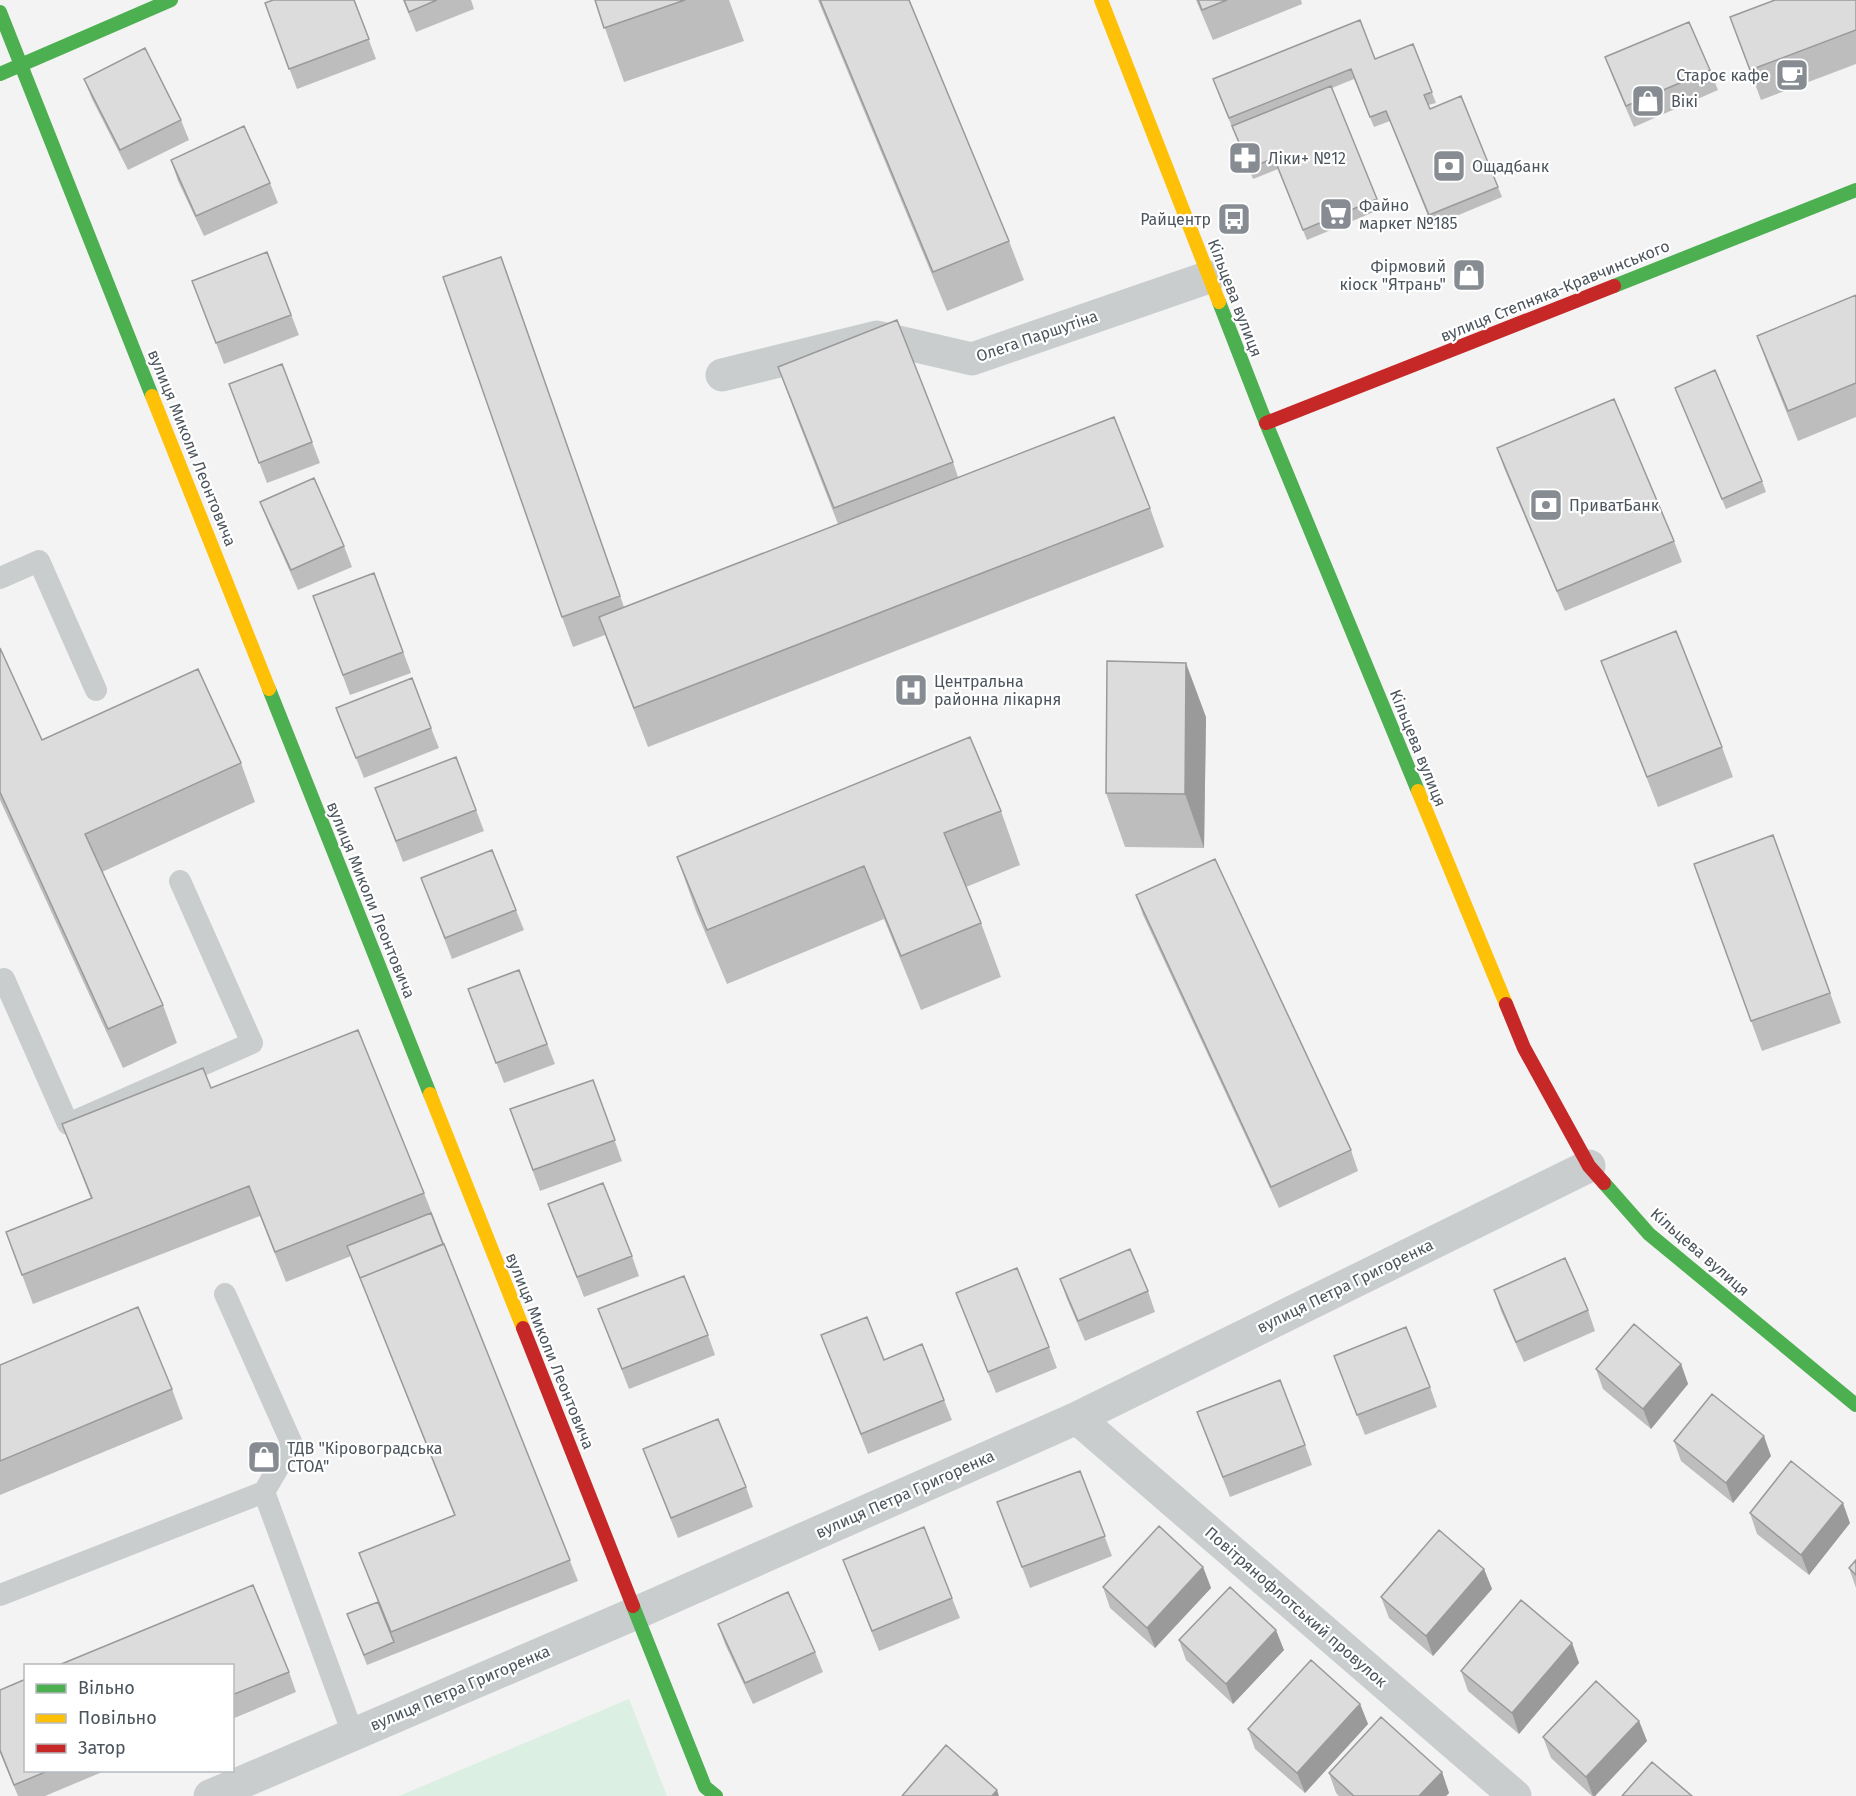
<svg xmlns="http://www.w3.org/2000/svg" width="1856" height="1796" viewBox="0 0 1856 1796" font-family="'Fira Sans',sans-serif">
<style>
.green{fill:#dbefe2}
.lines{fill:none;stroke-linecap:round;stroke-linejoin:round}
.lane{stroke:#cacdce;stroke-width:22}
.street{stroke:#cacdce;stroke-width:33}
.fast{stroke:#4caf50;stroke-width:14}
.slow{stroke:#ffc107;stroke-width:14}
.jam{stroke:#c62828;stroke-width:14}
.wall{fill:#bdbdbe}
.shaded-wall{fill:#9a9a9b}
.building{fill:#dcdcdd;stroke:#9a9a9b;stroke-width:1.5}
.labels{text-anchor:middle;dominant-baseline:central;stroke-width:4.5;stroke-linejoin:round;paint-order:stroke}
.poi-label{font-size:16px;fill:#4c555d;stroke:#fff;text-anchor:start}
.street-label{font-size:16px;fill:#4c555d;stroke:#fff}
</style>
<rect width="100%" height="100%" fill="#f3f3f3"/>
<path class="green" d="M629,1699L667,1796H399Z"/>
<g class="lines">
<path class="lane" d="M0,578L39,561L96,690
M4,979L68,1124L252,1043L180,881
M225,1294L292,1444L264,1492
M0,1595L264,1492L353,1734"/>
<path class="street" d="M722,375L877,337L972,359L1209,277
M1077,1418L1515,1796
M210,1796L636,1613L1077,1418L1589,1166"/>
<path class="fast" d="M0,12L152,396
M0,74L171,0
M1614,286L1856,190
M1219,302L1266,423L1418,791
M269,689L430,1094
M1604,1183L1649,1234L1856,1405
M633,1606L705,1787L716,1796"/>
<path class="slow" d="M1101,0L1219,302
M152,396L269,689
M1418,791L1506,1004
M430,1094L523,1328"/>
<path class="jam" d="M1266,423L1614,286
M1506,1004L1524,1048L1589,1166L1604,1183
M523,1328L633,1606"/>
</g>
<path class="wall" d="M354,0L376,59L297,89L265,3Z
M403,0H471L474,9L416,32Z
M595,0H729L744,41L624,82Z
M818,0H909L1009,241L1024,280L947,311Z
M1196,0H1301L1302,4L1213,40Z
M1856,0V64L1761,100L1730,17Z
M1413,44L1436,103L1428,105L1430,109L1498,187L1502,197L1432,226L1390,121L1374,127L1354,79L1332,88L1381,209L1307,240L1278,169L1253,179L1217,90L1375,59Z
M1605,57L1710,70L1718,90L1634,127L1613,78Z
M84,79L181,120L189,140L128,170L92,99Z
M171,160L270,183L278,203L204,236L178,181Z
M267,252L299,335L224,364L200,301Z
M512,287L624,607L838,524L798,421L778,367L953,462L958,477L1150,508L1164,547L648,747L605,635L573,647L562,617Z
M1856,295V417L1798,441L1768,366L1757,336Z
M229,384L312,442L320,463L267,483Z
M1675,388L1762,481L1766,492L1726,509Z
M1497,448L1674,541L1682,562L1565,611L1504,468Z
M260,502L344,546L352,567L298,590L268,522Z
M374,573L411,673L350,695L313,596Z
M0,648L42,740L241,763L255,802L102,872L163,1005L177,1043L123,1068L0,800Z
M1601,661L1722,747L1733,777L1658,807Z
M336,708L431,728L439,748L364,778Z
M1206,717L1204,848L1125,847L1106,793Z
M456,757L484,831L403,862L375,788Z
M1001,811L1020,865L966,887L981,923L1001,977L921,1010L884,919L727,984L696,911L677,857Z
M1773,835L1841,1023L1762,1051L1694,864Z
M421,878L516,910L524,930L452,959Z
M1136,895L1351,1150L1358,1171L1279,1208L1143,915Z
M519,970L555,1064L504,1083L468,989Z
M593,1080L622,1161L540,1191L510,1109Z
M211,1088L424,1193L578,1581L367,1665L351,1625L378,1602L359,1553L454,1515L351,1256L286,1282L260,1216L33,1304L6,1232L91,1199L62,1124Z
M548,1204L632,1256L639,1276L584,1297Z
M1060,1279L1148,1291L1155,1312L1085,1341L1067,1299Z
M1494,1290L1588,1310L1595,1331L1524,1362L1501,1311Z
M956,1293L1049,1347L1057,1368L996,1393Z
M598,1309L708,1335L715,1355L629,1389Z
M821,1335L884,1360L944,1400L952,1420L868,1454Z
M1334,1356L1430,1387L1437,1407L1365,1435Z
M1681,1364L1688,1384L1651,1429L1603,1389L1596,1369Z
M0,1365L172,1389L183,1419L0,1495Z
M1197,1412L1305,1445L1312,1465L1230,1497Z
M1674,1441L1771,1456L1733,1503L1681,1461Z
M643,1449L746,1487L753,1507L678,1538Z
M1080,1471L1112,1556L1030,1588L997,1502Z
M1750,1513L1850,1523L1809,1575L1757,1534Z
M843,1560L952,1598L960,1618L879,1651Z
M1856,1560V1588L1849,1568Z
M1203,1567L1211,1588L1155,1648L1110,1608L1103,1587Z
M1484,1569L1492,1589L1433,1656L1389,1618L1381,1597Z
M718,1624L815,1652L823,1672L753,1704L725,1644Z
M1179,1640L1284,1650L1233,1704L1186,1660Z
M1572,1643L1579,1663L1519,1734L1468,1691L1461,1671Z
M232,1665L289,1672L296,1692L232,1719Z
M0,1690L26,1770H107L45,1796H18L0,1753Z
M1360,1704L1368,1724L1305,1793L1255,1749L1248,1729Z
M1639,1721L1647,1741L1595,1796H1592L1551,1758L1543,1737Z
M1442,1772L1449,1793L1446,1796H1339L1336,1793L1329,1773Z"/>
<path class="shaded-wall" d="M1186,663L1206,717L1204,848L1185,794Z
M1681,1364L1688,1384L1651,1429L1643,1409Z
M1764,1436L1771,1456L1733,1503L1726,1483Z
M1843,1503L1850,1523L1809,1575L1801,1555Z
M1203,1567L1211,1588L1155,1648L1147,1628Z
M1484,1569L1492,1589L1433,1656L1426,1636Z
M1276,1630L1284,1650L1233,1704L1226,1684Z
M1572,1643L1579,1663L1519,1734L1512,1713Z
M1360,1704L1368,1724L1305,1793L1297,1773Z
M1639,1721L1647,1741L1595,1796H1593L1586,1777Z
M1442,1772L1449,1793L1446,1796H1419Z
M997,1790L999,1796H992Z"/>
<path class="building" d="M273,0H354L369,39L289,69L265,3Z
M404,0H437L409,12Z
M595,0H685L604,28Z
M820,0H909L1009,241L933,272Z
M1198,0H1227L1202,10Z
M1775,0H1856V30L1750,70L1730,17Z
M1360,20L1375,59L1413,44L1432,92L1424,95L1430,109L1461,96L1498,187L1429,215L1386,111L1370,117L1351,69L1229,118L1213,79Z
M1689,22L1710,70L1626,106L1605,57Z
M145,48L181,120L120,150L84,79Z
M1331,86L1377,199L1303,230L1274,158L1250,168L1232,126Z
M244,126L270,183L196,216L171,160Z
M267,252L291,315L216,343L192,281Z
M501,257L620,596L562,617L443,277Z
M1856,295V383L1788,411L1757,336Z
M897,320L953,462L834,508L778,367Z
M282,364L312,442L259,463L229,384Z
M1715,370L1762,481L1722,499L1675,388Z
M1614,399L1674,541L1557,591L1497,448Z
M1114,417L1150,508L634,708L599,617Z
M314,478L344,546L291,570L260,502Z
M374,573L403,652L343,675L313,596Z
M1676,631L1722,747L1647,777L1601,661Z
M0,648L42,740L198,669L241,763L85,834L163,1005L108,1029L0,792Z
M1107,661L1186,663L1185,794L1106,793Z
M412,678L431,728L356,758L336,708Z
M970,737L1001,811L944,833L981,923L901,956L864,866L707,930L677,857Z
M456,757L476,810L396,841L375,788Z
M1773,835L1830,993L1751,1021L1694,864Z
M492,850L516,910L445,938L421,878Z
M1215,859L1351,1150L1271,1187L1136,895Z
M519,970L547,1044L496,1063L468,989Z
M358,1030L424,1193L275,1252L249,1186L22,1275L6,1232L92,1198L62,1124L203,1068L211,1088Z
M593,1080L615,1140L533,1170L510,1109Z
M603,1183L632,1256L577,1277L548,1204Z
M431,1213L443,1244L360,1278L364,1288L347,1246Z
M444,1244L570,1560L391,1632L359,1553L455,1515L360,1278Z
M1130,1249L1148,1291L1078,1321L1060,1279Z
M1565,1258L1588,1310L1516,1342L1494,1290Z
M1017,1268L1049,1347L988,1372L956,1293Z
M684,1276L708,1335L622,1369L598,1309Z
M138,1307L172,1389L0,1461V1365Z
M867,1317L884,1360L922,1344L944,1400L861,1434L821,1335Z
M1634,1324L1681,1364L1643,1409L1596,1369Z
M1406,1327L1430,1387L1357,1415L1334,1356Z
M1280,1380L1305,1445L1223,1477L1197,1412Z
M1712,1394L1764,1436L1726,1483L1674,1441Z
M718,1419L746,1487L671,1518L643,1449Z
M1791,1461L1843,1503L1801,1555L1750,1513Z
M1080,1471L1105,1536L1022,1567L997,1502Z
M1159,1526L1203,1567L1147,1628L1103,1587Z
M924,1527L952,1598L872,1631L843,1560Z
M1439,1530L1484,1569L1426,1636L1381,1597Z
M1856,1560V1575L1849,1568Z
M253,1585L289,1672L232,1695V1665H59Z
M1230,1587L1276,1630L1226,1684L1179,1640Z
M788,1592L815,1652L745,1683L718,1624Z
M1521,1600L1572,1643L1512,1713L1461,1671Z
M378,1602L394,1642L364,1655L347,1614Z
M1311,1660L1360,1704L1297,1773L1248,1729Z
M26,1679V1770H50L14,1785L0,1750V1690Z
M1596,1681L1639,1721L1586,1777L1543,1737Z
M1381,1717L1442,1772L1419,1796H1354L1329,1773Z
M946,1745L997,1790L992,1796H902Z
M1652,1762L1692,1796H1622Z"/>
<defs>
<symbol id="cafe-square" viewBox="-11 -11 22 22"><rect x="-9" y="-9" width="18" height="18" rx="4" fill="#868c92" stroke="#fff"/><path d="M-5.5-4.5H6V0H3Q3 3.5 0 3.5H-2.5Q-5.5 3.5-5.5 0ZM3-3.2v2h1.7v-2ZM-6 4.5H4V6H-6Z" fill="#fff"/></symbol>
<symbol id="shop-square" viewBox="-11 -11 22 22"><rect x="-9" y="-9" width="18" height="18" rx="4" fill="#868c92" stroke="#fff"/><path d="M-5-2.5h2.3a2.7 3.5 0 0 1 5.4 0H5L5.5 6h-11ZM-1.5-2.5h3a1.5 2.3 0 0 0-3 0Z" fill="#fff"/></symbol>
<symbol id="pharmacy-square" viewBox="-11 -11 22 22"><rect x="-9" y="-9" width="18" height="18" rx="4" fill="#868c92" stroke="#fff"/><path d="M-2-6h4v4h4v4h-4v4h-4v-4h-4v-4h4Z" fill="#fff"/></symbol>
<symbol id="bank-square" viewBox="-11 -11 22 22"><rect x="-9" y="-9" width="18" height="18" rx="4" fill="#868c92" stroke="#fff"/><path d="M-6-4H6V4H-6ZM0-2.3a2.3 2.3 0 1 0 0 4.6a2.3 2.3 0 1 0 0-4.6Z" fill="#fff"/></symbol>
<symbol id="supermarket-square" viewBox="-11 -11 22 22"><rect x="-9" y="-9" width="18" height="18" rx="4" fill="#868c92" stroke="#fff"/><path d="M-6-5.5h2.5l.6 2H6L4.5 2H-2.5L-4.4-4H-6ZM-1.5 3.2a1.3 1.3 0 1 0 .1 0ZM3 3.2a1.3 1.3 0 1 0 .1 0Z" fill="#fff"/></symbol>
<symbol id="bus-square" viewBox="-11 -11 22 22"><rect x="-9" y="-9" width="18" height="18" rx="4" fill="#868c92" stroke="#fff"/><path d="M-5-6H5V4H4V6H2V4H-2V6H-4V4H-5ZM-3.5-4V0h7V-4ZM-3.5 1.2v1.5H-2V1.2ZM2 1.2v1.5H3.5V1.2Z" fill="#fff"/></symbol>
<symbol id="hospital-square" viewBox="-11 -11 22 22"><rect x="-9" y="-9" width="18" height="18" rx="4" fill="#868c92" stroke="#fff"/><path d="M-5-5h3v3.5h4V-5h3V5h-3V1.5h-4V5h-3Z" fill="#fff"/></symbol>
</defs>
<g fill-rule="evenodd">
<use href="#cafe-square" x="1773" y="56" width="38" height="38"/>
<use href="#shop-square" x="1629" y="82" width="38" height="38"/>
<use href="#pharmacy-square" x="1226" y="139" width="38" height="38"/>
<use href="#bank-square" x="1430" y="147" width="38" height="38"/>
<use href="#supermarket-square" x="1317" y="195" width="38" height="38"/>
<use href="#bus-square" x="1215" y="200" width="38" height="38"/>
<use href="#shop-square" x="1450" y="256" width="38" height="38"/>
<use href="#bank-square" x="1527" y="486" width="38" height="38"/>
<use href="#hospital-square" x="892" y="671" width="38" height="38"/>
<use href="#shop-square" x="245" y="1438" width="38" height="38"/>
</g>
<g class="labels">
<g class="poi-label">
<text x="1769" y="75" text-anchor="end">Староє кафе</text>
<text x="1671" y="101">Вікі</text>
<text x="1268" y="158">Ліки+ №12</text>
<text x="1472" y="166">Ощадбанк</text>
<text x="1359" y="205">Файно<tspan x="1359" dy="18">маркет №185</tspan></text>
<text x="1211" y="219" text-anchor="end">Райцентр</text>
<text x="1446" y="266" text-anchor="end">Фірмовий<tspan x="1446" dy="18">кіоск "Ятрань"</tspan></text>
<text x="1569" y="505">ПриватБанк</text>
<text x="934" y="681">Центральна<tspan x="934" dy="18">районна лікарня</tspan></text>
<text x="287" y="1448">ТДВ "Кіровоградська<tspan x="287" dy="18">СТОА"</tspan></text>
</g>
<g class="street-label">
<text transform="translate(1555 291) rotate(-22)">вулиця Степняка-Кравчинського</text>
<text transform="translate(1235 298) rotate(69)">Кільцева вулиця</text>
<text transform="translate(1037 336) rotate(-19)">Олега Паршутіна</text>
<text transform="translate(192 448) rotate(68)">вулиця Миколи Леонтовича</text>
<text transform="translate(1418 748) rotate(68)">Кільцева вулиця</text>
<text transform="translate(371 900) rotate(68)">вулиця Миколи Леонтовича</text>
<text transform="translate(1700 1252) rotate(41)">Кільцева вулиця</text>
<text transform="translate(1345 1286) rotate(-26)">вулиця Петра Григоренка</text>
<text transform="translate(550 1351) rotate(68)">вулиця Миколи Леонтовича</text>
<text transform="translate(905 1494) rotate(-24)">вулиця Петра Григоренка</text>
<text transform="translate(1296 1607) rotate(41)">Повітрянофлотський провулок</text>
<text transform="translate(460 1688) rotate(-23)">вулиця Петра Григоренка</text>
</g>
</g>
<rect x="24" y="1664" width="210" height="108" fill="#ffffff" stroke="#b7bbbe" stroke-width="1.5"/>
<rect x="36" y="1684" width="30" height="9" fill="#4caf50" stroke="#b7bbbe" stroke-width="1.5"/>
<text x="78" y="1694" font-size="18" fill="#4c555d">Вільно</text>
<rect x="36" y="1714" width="30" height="9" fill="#ffc107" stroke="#b7bbbe" stroke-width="1.5"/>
<text x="78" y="1724" font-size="18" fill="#4c555d">Повільно</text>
<rect x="36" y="1744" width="30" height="9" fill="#c62828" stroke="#b7bbbe" stroke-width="1.5"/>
<text x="78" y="1754" font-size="18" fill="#4c555d">Затор</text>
</svg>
